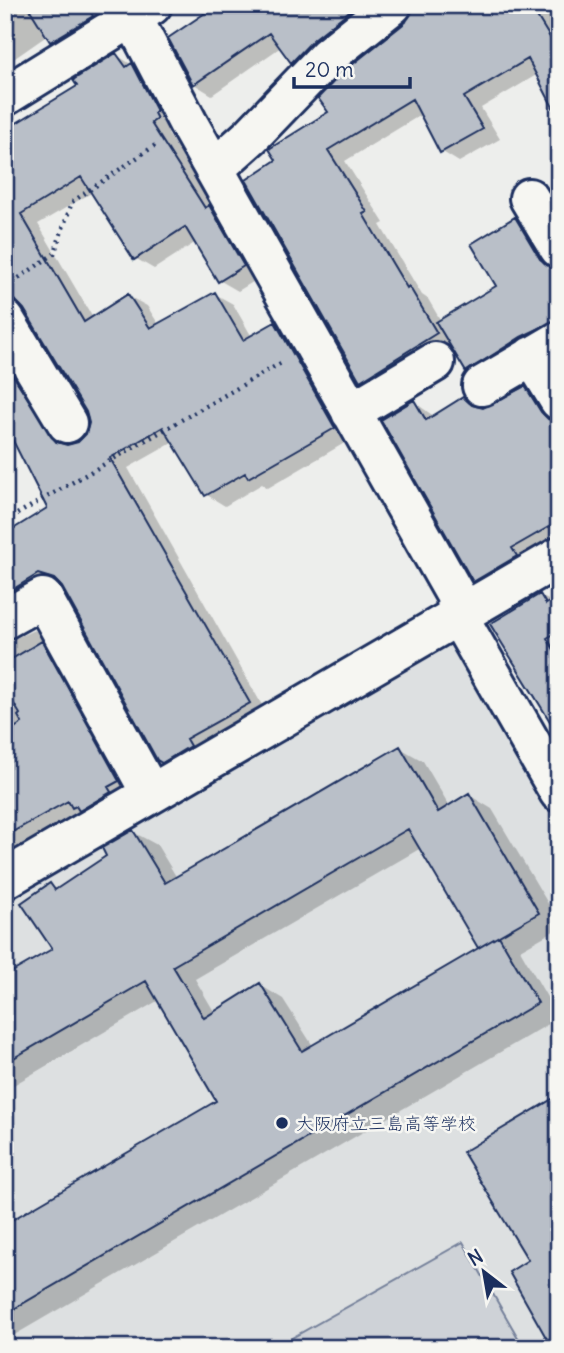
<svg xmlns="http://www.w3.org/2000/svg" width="564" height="1353" viewBox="0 0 564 1353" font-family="Delius,'Klee One',sans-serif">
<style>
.built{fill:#dde0e1}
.green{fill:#ced2d7;stroke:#74809a;stroke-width:2}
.shadow{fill:#0003;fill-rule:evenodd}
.building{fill:#b9bfc8;stroke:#1b2f5e;stroke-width:2}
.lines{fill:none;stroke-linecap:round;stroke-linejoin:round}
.street-casing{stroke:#1b2f5e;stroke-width:44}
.path{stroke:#1b2f5e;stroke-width:4.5;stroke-dasharray:2 5;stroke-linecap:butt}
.street{stroke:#f6f6f2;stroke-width:38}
.poi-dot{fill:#1b2f5e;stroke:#f6f6f2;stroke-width:2.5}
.labels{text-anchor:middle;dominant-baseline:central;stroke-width:5;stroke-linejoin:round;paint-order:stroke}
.poi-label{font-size:18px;fill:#1b2f5e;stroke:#f6f6f2;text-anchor:start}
</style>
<rect width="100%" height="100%" fill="#edeeec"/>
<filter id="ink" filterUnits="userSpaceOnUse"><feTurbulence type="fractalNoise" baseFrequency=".0143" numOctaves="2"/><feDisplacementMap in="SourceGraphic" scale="14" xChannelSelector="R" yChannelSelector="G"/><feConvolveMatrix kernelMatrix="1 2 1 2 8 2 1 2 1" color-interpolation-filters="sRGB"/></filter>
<g filter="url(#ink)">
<path class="built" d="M436,639L456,644L559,823V1348H5V898Z"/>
<path class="green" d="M463,1242L524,1348H274Z"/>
<path class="shadow" d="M5,5H127L70,52L51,41L48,35L5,65Z
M220,5H387L310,72L292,61L281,47L212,95L194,84L170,39Z
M434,5H559V115L538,74L481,108L500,139L459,162L441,151L422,114L345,161L384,223L380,225L422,295L428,299L441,321L499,287L515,219L533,230L559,272V337L485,381L467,371L452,345L379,391L361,380L278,161L330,113L344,73L411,18Z
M118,56L150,76L175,130L168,134L261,277L238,291L219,280L196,242L154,269L135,258L93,192L38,224L93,318L128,296L147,306L159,325L215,294L233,304L252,337L275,324L294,334L353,438L268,488L262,484L225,506L207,495L174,442L128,468L267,714L182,772L158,759L63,586L52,588L5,617V536L49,508L5,421V345L67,447L79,444L87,435L91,423L87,411L25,308L12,312L5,319V129L80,87Z
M525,388L543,399L559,420V541L492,591L474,580L414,402L435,417L463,399L483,410Z
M540,596L559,605V736L492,625Z
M34,630L53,640L136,792L5,867V643Z
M400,748L423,761L450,807L469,795L492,809L559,922V928L520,950L559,1018L11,1337L5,1334V1226L219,1102L159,1000L5,1090V978L54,949L51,885L58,890L109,856L133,832L157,845L177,878ZM421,848L482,948L313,1046L283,999L260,985L215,1013L195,979Z"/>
<path class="building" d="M27,5H86L93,16L50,42Z
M217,5H357L314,39L291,63L269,33L193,85L168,38Z
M413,5H530L559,52V119L528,59L464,97L483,129L440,153L412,99L328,150L367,212L363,214L407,288L409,286L437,333L360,381L246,180L276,160L269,149L328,112L318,98L343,72L406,22Z
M116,53L126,67L132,63L157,111L154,113L157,119L151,123L205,208L209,205L244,266L218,282L185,227L134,260L81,177L21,214L84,322L128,294L150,328L215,292L243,340L275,322L335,428L248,478L245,473L205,496L163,427L110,458L250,703L186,739L190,746L162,763L157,760L62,587L54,579L38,574L5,594V534L47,508L5,425V363L56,442L67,445L78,442L86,434L89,423L86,412L24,309L16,301L5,298V130L77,86L73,80Z
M515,217L540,259L552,268L559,279V319L521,337L466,372L436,322L496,286L471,244Z
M525,386L541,412L548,419L559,422V521L512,548L517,556L473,582L381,420L414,400L426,420L463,397L472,405L483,408Z
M540,594L546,604L559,596V631L547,638L559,658V736L490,624Z
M42,641L119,781L108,787L111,792L79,811L76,806L72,808L68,801L5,836V734L22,723L18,716L20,714L5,689V663Z
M400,746L438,812L469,793L539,913L478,948L408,829L173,966L204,1018L260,983L302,1051L499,936L538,1003L5,1314V1224L216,1101L146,981L5,1063V976L52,949L21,903L50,883L55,890L106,856L102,848L133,830L165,883Z
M559,1095V1348H552L509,1272L528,1260L463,1152Z"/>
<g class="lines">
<defs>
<path id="street" d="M126,5L188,123L456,596L457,614L559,792
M5,96L152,5
M214,169L251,136L328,56L392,5
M529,198L559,248
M5,320L67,423
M532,356L559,400
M482,386L559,341
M351,412L435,362
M5,619L43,598L151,794
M5,879L559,557"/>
</defs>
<use href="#street" class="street-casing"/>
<path class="path" d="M13,282L54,254L72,202L157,144
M5,521L281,363"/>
<use href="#street" class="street"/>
</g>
</g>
<circle class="poi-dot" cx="282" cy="1123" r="7"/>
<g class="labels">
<g class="poi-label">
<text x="296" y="1123">大阪府立三島高等学校</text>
</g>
</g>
<rect width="564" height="1353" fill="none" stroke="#f6f6f2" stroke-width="28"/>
<rect x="14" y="14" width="536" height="1325" fill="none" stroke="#1b2f5e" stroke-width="2.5" filter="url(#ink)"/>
<g transform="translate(484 1272) rotate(329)" stroke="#f6f6f2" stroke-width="5" paint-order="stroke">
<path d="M0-5L12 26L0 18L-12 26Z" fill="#1b2f5e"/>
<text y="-10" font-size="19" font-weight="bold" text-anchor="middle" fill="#1b2f5e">N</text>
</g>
<path d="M294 77v10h116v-10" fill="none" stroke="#1b2f5e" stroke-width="3.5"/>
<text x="305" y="77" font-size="21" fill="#1b2f5e" stroke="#f6f6f2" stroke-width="5" paint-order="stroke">20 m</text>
</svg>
